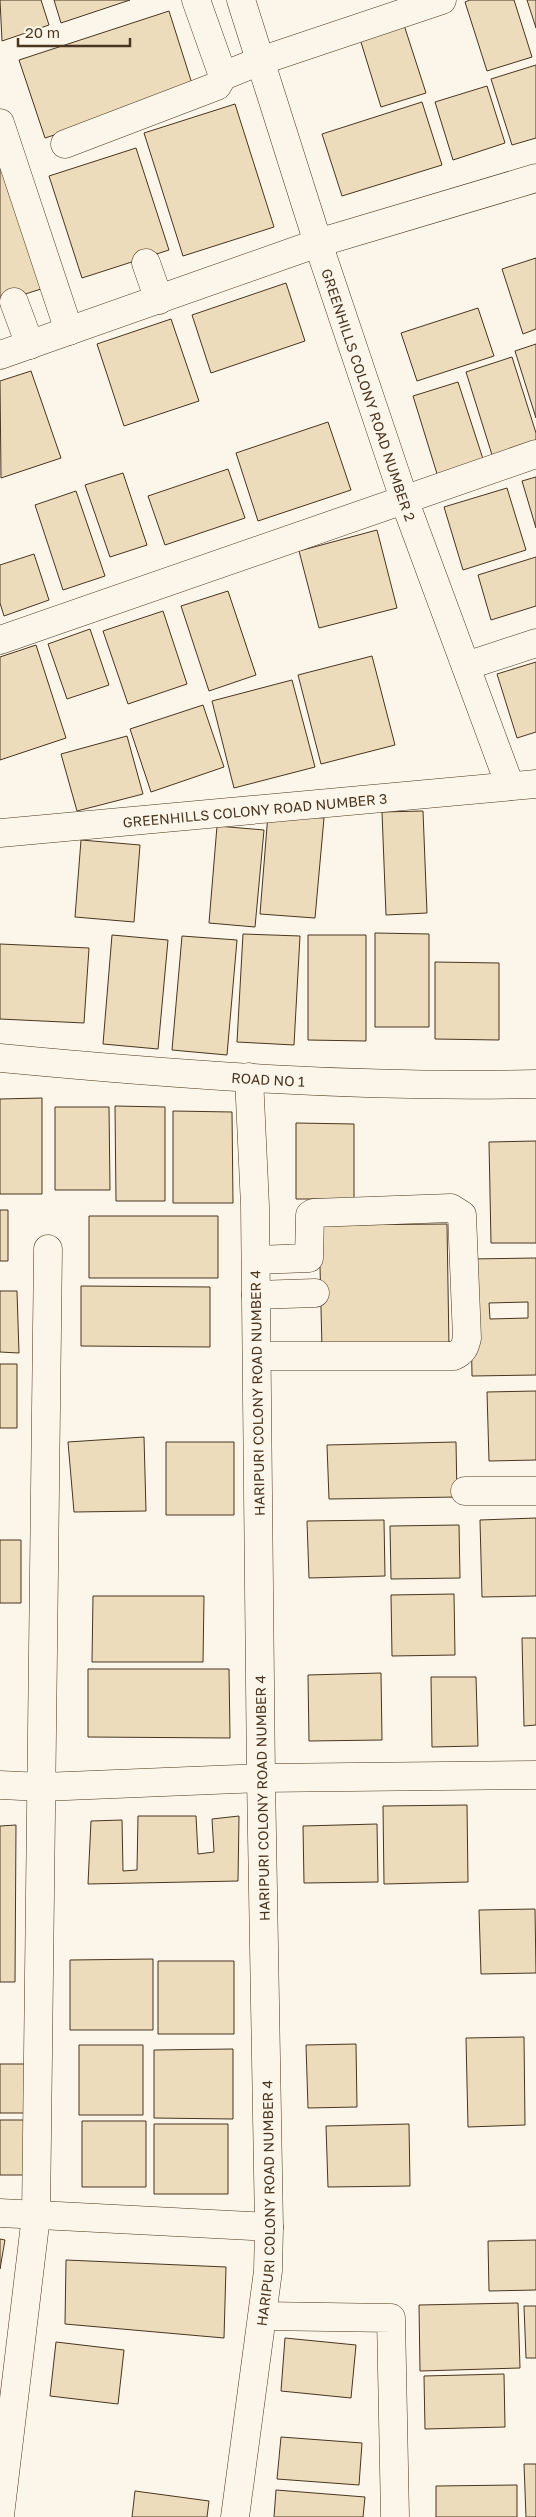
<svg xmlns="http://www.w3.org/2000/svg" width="536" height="2517" viewBox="0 0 536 2517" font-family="'Golos Text',sans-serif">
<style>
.building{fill:#ecdcbc;stroke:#4a3520;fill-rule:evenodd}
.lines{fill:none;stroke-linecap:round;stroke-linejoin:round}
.street-casing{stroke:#4a3520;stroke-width:29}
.street{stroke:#fbf6e9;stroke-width:28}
.labels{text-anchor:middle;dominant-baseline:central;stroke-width:4;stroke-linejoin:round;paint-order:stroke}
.street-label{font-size:14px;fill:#4a3520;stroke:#fbf6e9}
</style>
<rect width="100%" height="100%" fill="#fbf6e9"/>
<path class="building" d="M0,0H41L49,25L2,41Z
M54,0H130L61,23Z
M470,0H514L532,57L487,71L465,2Z
M527,0H536V28Z
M169,11L194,90L45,138L19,60Z
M404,25L426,93L381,107L360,39Z
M536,65V138L512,145L491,79Z
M487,86L505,143L453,160L435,102Z
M422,102L442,165L342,196L322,134Z
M235,104L274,227L183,256L144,133Z
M136,148L169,250L82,278L49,176Z
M0,161L41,289L0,302Z
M536,258V329L523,334L502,269Z
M286,283L305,341L211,373L192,315Z
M478,308L494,356L417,381L401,333Z
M171,319L199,401L124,426L97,344Z
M536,344V418L515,351Z
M512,357L536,433V444L493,458L466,372Z
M31,371L61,458L1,478L0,381Z
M458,382L484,462L438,477L413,396Z
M328,422L351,490L258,521L236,453Z
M228,469L245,518L165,545L148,496Z
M123,473L147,545L110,557L85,485Z
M536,477V528L522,481Z
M507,488L526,550L463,570L444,507Z
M76,491L105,576L63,590L35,505Z
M377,530L397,608L319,628L299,551Z
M34,554L49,600L4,616L0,603V565Z
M536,557V606L491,620L478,575Z
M228,591L256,675L209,691L181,606Z
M163,611L187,684L128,704L103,631Z
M90,629L109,685L67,699L48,644Z
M36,645L66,738L0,760V657Z
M372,656L395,745L321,764L298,675Z
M536,662V732L517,738L497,674Z
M292,680L315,767L234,788L212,701Z
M203,705L224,767L151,792L130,729Z
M127,736L143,794L77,811L61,754Z
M423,811L427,913L386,915L382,812Z
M268,814L324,818L315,918L260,914Z
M217,826L264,830L255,927L209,923Z
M81,840L140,845L134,922L75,917Z
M375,933L429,934V1027H375Z
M243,934L300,936L294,1045L237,1042Z
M112,935L168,940L158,1049L103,1044Z
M308,935H366V1041L308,1040Z
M182,936L237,940L227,1055L172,1050Z
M0,944L89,948L84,1023L0,1019Z
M435,962L499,963V1040L435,1039Z
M42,1098V1194H0V1099Z
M115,1106L165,1107V1201H116Z
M55,1107H109L110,1190H55Z
M173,1111L232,1112L233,1203H173Z
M296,1123L354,1124V1199H296Z
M536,1141V1243H491L489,1142Z
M0,1210H8V1261H0Z
M89,1216H218V1278H89Z
M447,1224L449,1347L322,1349L319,1225Z
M536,1258V1375L472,1376L470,1259ZM528,1302V1318L490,1319L489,1303Z
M81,1286L210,1287V1347L81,1346Z
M0,1291H17L19,1353L0,1352Z
M0,1364H17V1428H0Z
M536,1391V1460L489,1461L487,1392Z
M144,1437L146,1511L74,1512L68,1442Z
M166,1442H234V1515H166Z
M456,1442L457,1497L329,1499L327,1445Z
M536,1518V1596L482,1597L480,1520Z
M384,1520L385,1576L309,1578L307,1521Z
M459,1525L460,1578L391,1579L390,1526Z
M0,1540H21V1603H0Z
M454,1594L455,1655L392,1656L391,1595Z
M93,1596H204L203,1662H92Z
M522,1638H536V1725L524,1726Z
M88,1669H229L230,1738L88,1737Z
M381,1673L382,1740L309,1741L308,1675Z
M431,1677H476L478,1746L432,1747Z
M467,1805L468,1882L384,1884L383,1806Z
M138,1816H196L198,1854L214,1852L212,1819L239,1816L238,1881L88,1884L91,1821L122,1820L123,1871L137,1870Z
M377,1824L378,1882L304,1883L303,1826Z
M16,1825L15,1982H0V1826Z
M535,1909L536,1973L481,1974L479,1910Z
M153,1959V2030H70V1960Z
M158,1961H234V2034H158Z
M524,2037L525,2125L468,2127L466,2038Z
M356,2044L357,2107L308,2108L306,2045Z
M79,2045H143V2115H79Z
M233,2049V2119L154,2118V2050Z
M0,2064H28V2113H0Z
M0,2120H24L23,2175H0Z
M82,2121H146V2187H82Z
M154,2124H228V2194H154Z
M409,2124L410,2186L328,2187L326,2126Z
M0,2239L5,2240L0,2269Z
M536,2240V2290L489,2291L488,2241Z
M66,2260L226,2267L224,2338L65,2324Z
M518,2303L520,2368L420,2371L419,2305Z
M524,2306H536V2358H526Z
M285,2338L356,2345L351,2398L281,2391Z
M56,2342L124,2350L118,2404L50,2396Z
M504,2374L505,2427L425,2429L424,2376Z
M281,2437L362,2443L359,2485L277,2479Z
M524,2464H536V2517H526Z
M517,2485V2517H436V2486Z
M276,2490L365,2497L363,2517H274Z
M135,2491L209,2501L207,2517H132Z"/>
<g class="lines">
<defs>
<g id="street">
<path d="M196,0L223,76"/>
<path id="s1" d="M241,0L318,243L405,502L510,786"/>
<path d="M0,123L69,331"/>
<path d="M65,144L217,86L223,76L260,61L442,0"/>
<path d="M146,263L159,300"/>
<path d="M14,302L30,345"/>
<path d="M0,355L318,243L536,178"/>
<path d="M0,640L536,454"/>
<path d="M466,666L536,643"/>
<path id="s2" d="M0,833L536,784"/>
<path id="s3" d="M0,1058C178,1075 358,1088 536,1084"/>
<path d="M256,1260L309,1258L310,1215L313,1213L451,1208L462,1215L467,1338C465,1347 463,1352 454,1356H257"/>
<path d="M256,1295L315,1293"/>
<path d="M465,1491H536"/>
<path d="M0,1785L42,1787L261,1778L536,1775"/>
<path d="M0,2213L269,2227"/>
<path d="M263,2316L391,2318L395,2517"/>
<path d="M0,2515L36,2216L48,1249"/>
<path id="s4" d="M235,2517L268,2271L269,2227L261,1778L255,1206L249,1077"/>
</g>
</defs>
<use href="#street" class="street-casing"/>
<use href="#street" class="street"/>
</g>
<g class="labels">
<g class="street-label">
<text stroke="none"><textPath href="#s1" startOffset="415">GREENHILLS COLONY ROAD NUMBER 2</textPath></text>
<text stroke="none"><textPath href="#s2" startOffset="256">GREENHILLS COLONY ROAD NUMBER 3</textPath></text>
<text stroke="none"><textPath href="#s3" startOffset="269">ROAD NO 1</textPath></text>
<text transform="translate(257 1393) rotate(-91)">HARIPURI COLONY ROAD NUMBER 4</text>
<text transform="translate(262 1798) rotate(-91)">HARIPURI COLONY ROAD NUMBER 4</text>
<text stroke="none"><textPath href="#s4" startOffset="316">HARIPURI COLONY ROAD NUMBER 4</textPath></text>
</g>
</g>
<path d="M18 38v8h112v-8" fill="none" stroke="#4a3520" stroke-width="2.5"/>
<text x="25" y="38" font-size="15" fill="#4a3520" stroke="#fbf6e9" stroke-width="4" paint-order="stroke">20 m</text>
</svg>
